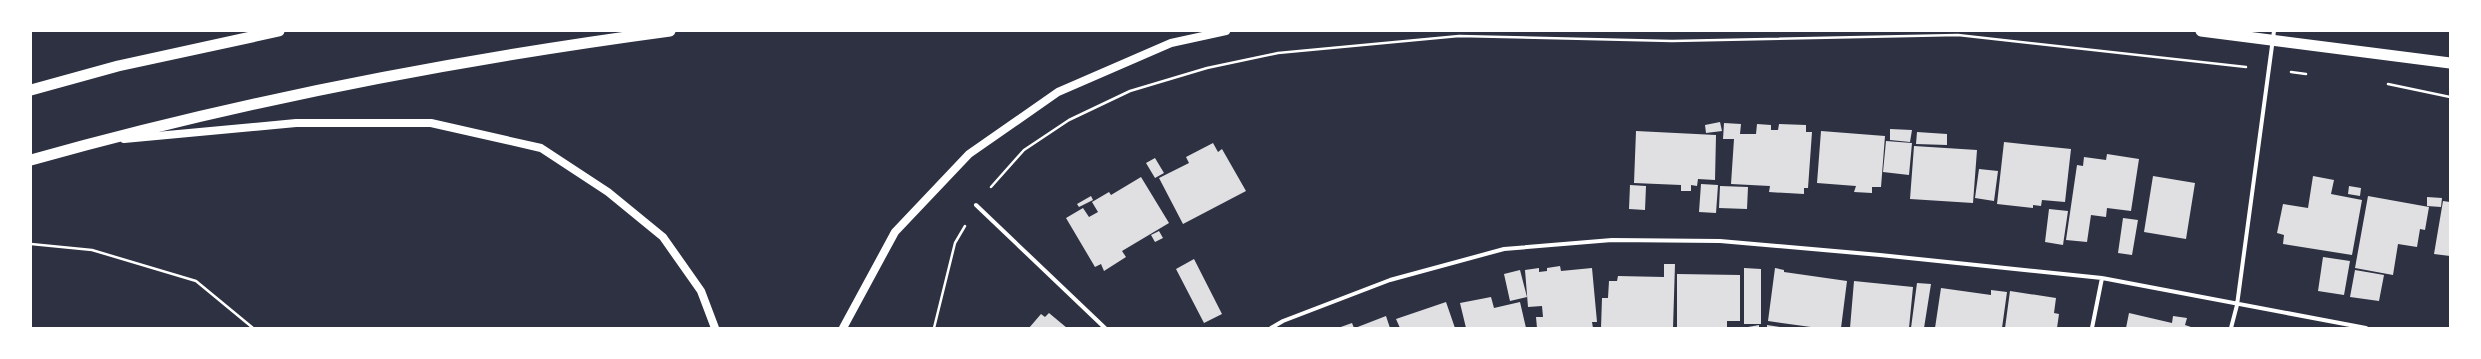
<svg xmlns="http://www.w3.org/2000/svg" width="2481" height="359" viewBox="0 0 2481 359" font-family="Roboto,sans-serif">
<style>
.building{fill:#e0e0e3}
.lines{fill:none;stroke-linecap:round;stroke-linejoin:round}
.path{stroke:#fff;stroke-width:2.5}
.minor{stroke:#fff;stroke-width:4}
.secondary{stroke:#fff;stroke-width:8}
.trunk{stroke:#fff;stroke-width:11}
</style>
<rect width="100%" height="100%" fill="#2d3142"/>
<path class="building" d="M1720,122L1722,131L1706,133L1705,125Z
M1724,123L1741,124L1740,134H1756L1757,124L1771,125V130H1778L1779,124L1806,125V132H1812L1808,188H1804V194L1769,192L1770,186L1731,184L1734,139H1723Z
M1890,129L1912,130L1910,142L1890,140Z
M1636,131L1716,135L1715,180L1698,179L1697,186L1691,185V191H1681V185L1634,183Z
M1821,131L1885,136L1881,187H1872V193L1854,192L1856,186L1817,183Z
M1917,132L1947,134V145L1916,144Z
M1886,141L1912,143L1909,175L1883,172Z
M2004,142L2071,149L2065,202L2042,200L2041,206L2033,205V208L1997,204Z
M1213,143L1218,152L1222,149L1246,191L1183,224L1159,178L1189,163L1186,157Z
M1914,146L1977,150L1973,203L1910,199Z
M2107,154L2139,159L2131,211L2107,208L2106,217L2091,215L2087,242L2066,240L2077,165L2083,166L2084,157L2106,160Z
M1155,158L1164,173L1155,178L1146,163Z
M1979,169L1998,171L1994,201L1975,198Z
M2153,176L2195,183L2186,239L2144,232Z
M2313,176L2334,180L2331,194L2362,200L2352,255L2283,244L2284,235L2277,233L2283,204L2308,208Z
M1141,177L1169,223L1122,251L1126,257L1104,271L1101,264L1095,267L1066,218L1083,208L1089,217L1098,212L1092,202L1109,192L1111,195Z
M1701,184L1718,185L1716,213L1699,212Z
M1630,185L1646,186L1645,210L1629,209Z
M1720,186L1748,187L1747,209L1719,208Z
M2349,186L2361,188L2360,196L2348,194Z
M1091,196L1093,200L1079,207L1077,204Z
M2368,196L2429,207L2425,230L2420,229L2417,247L2398,244L2393,275L2355,268Z
M2427,197L2442,198L2441,207L2427,206Z
M2443,201L2450,202V256L2434,254Z
M2049,209L2068,211L2063,245L2045,242Z
M2123,218L2138,220L2132,255L2118,253Z
M1159,231L1163,238L1155,242L1151,235Z
M2323,257L2350,261L2344,295L2318,291Z
M1194,259L1222,314L1204,323L1176,269Z
M1664,264H1675L1673,328H1601L1602,298H1608L1609,281H1617L1618,276L1664,277Z
M1560,266L1561,271L1592,268L1597,322H1592L1593,328H1537L1536,317H1543L1542,306L1528,307L1525,270L1539,268V272L1547,271V268Z
M1744,268L1761,269V324H1744Z
M1775,268L1784,270V272L1847,281L1841,328H1818L1768,321Z
M1520,270L1527,297L1510,301L1504,274Z
M2355,270L2384,275L2379,301L2350,297Z
M1677,274L1740,275V321H1727V327L1677,328Z
M1854,281L1913,287L1909,328H1850Z
M1917,283L1931,284L1924,328H1911Z
M1941,288L1991,295V290L2007,292L2002,328H1935Z
M2010,291L2056,298L2054,313L2059,314L2057,328H2005Z
M1491,297L1494,308L1520,302L1526,328H1466L1460,303Z
M1446,302L1455,328H1400L1396,319Z
M1049,313L1067,328H1029L1041,314L1045,317Z
M2129,313L2172,323L2173,316L2187,318L2185,325L2194,328H2126Z
M1386,316L1390,328H1355Z
M1352,323L1354,328H1338Z
M1759,325V328H1749L1748,327Z
M1767,325L1780,327V328H1767Z"/>
<g class="lines">
<path class="path" d="M2291,72L2306,74
M2388,84L2450,97
M991,187L1024,150L1069,120L1130,91L1207,68L1278,53L1459,36L1672,41L1958,35L2246,67
M31,244L92,250L196,281L253,328
M934,328L955,243L965,226"/>
<path class="minor" d="M976,205L1105,328
M1271,328L1283,321L1390,280L1504,249L1612,240L1720,241L1880,255L2102,278L2366,328
M2092,328L2102,278
M2231,328L2237,305L2274,31"/>
<path class="secondary" d="M124,139L296,123H431L541,148L608,192L663,237L701,291L715,328
M843,328L895,232L969,154L1058,92L1171,43L1226,31"/>
<path class="trunk" d="M2201,31L2450,63
M31,90L118,66L279,31
M31,160C240,101 454,60 670,31"/>
</g>
<rect width="2481" height="359" fill="none" stroke="#ffffff" stroke-width="64"/>
</svg>
